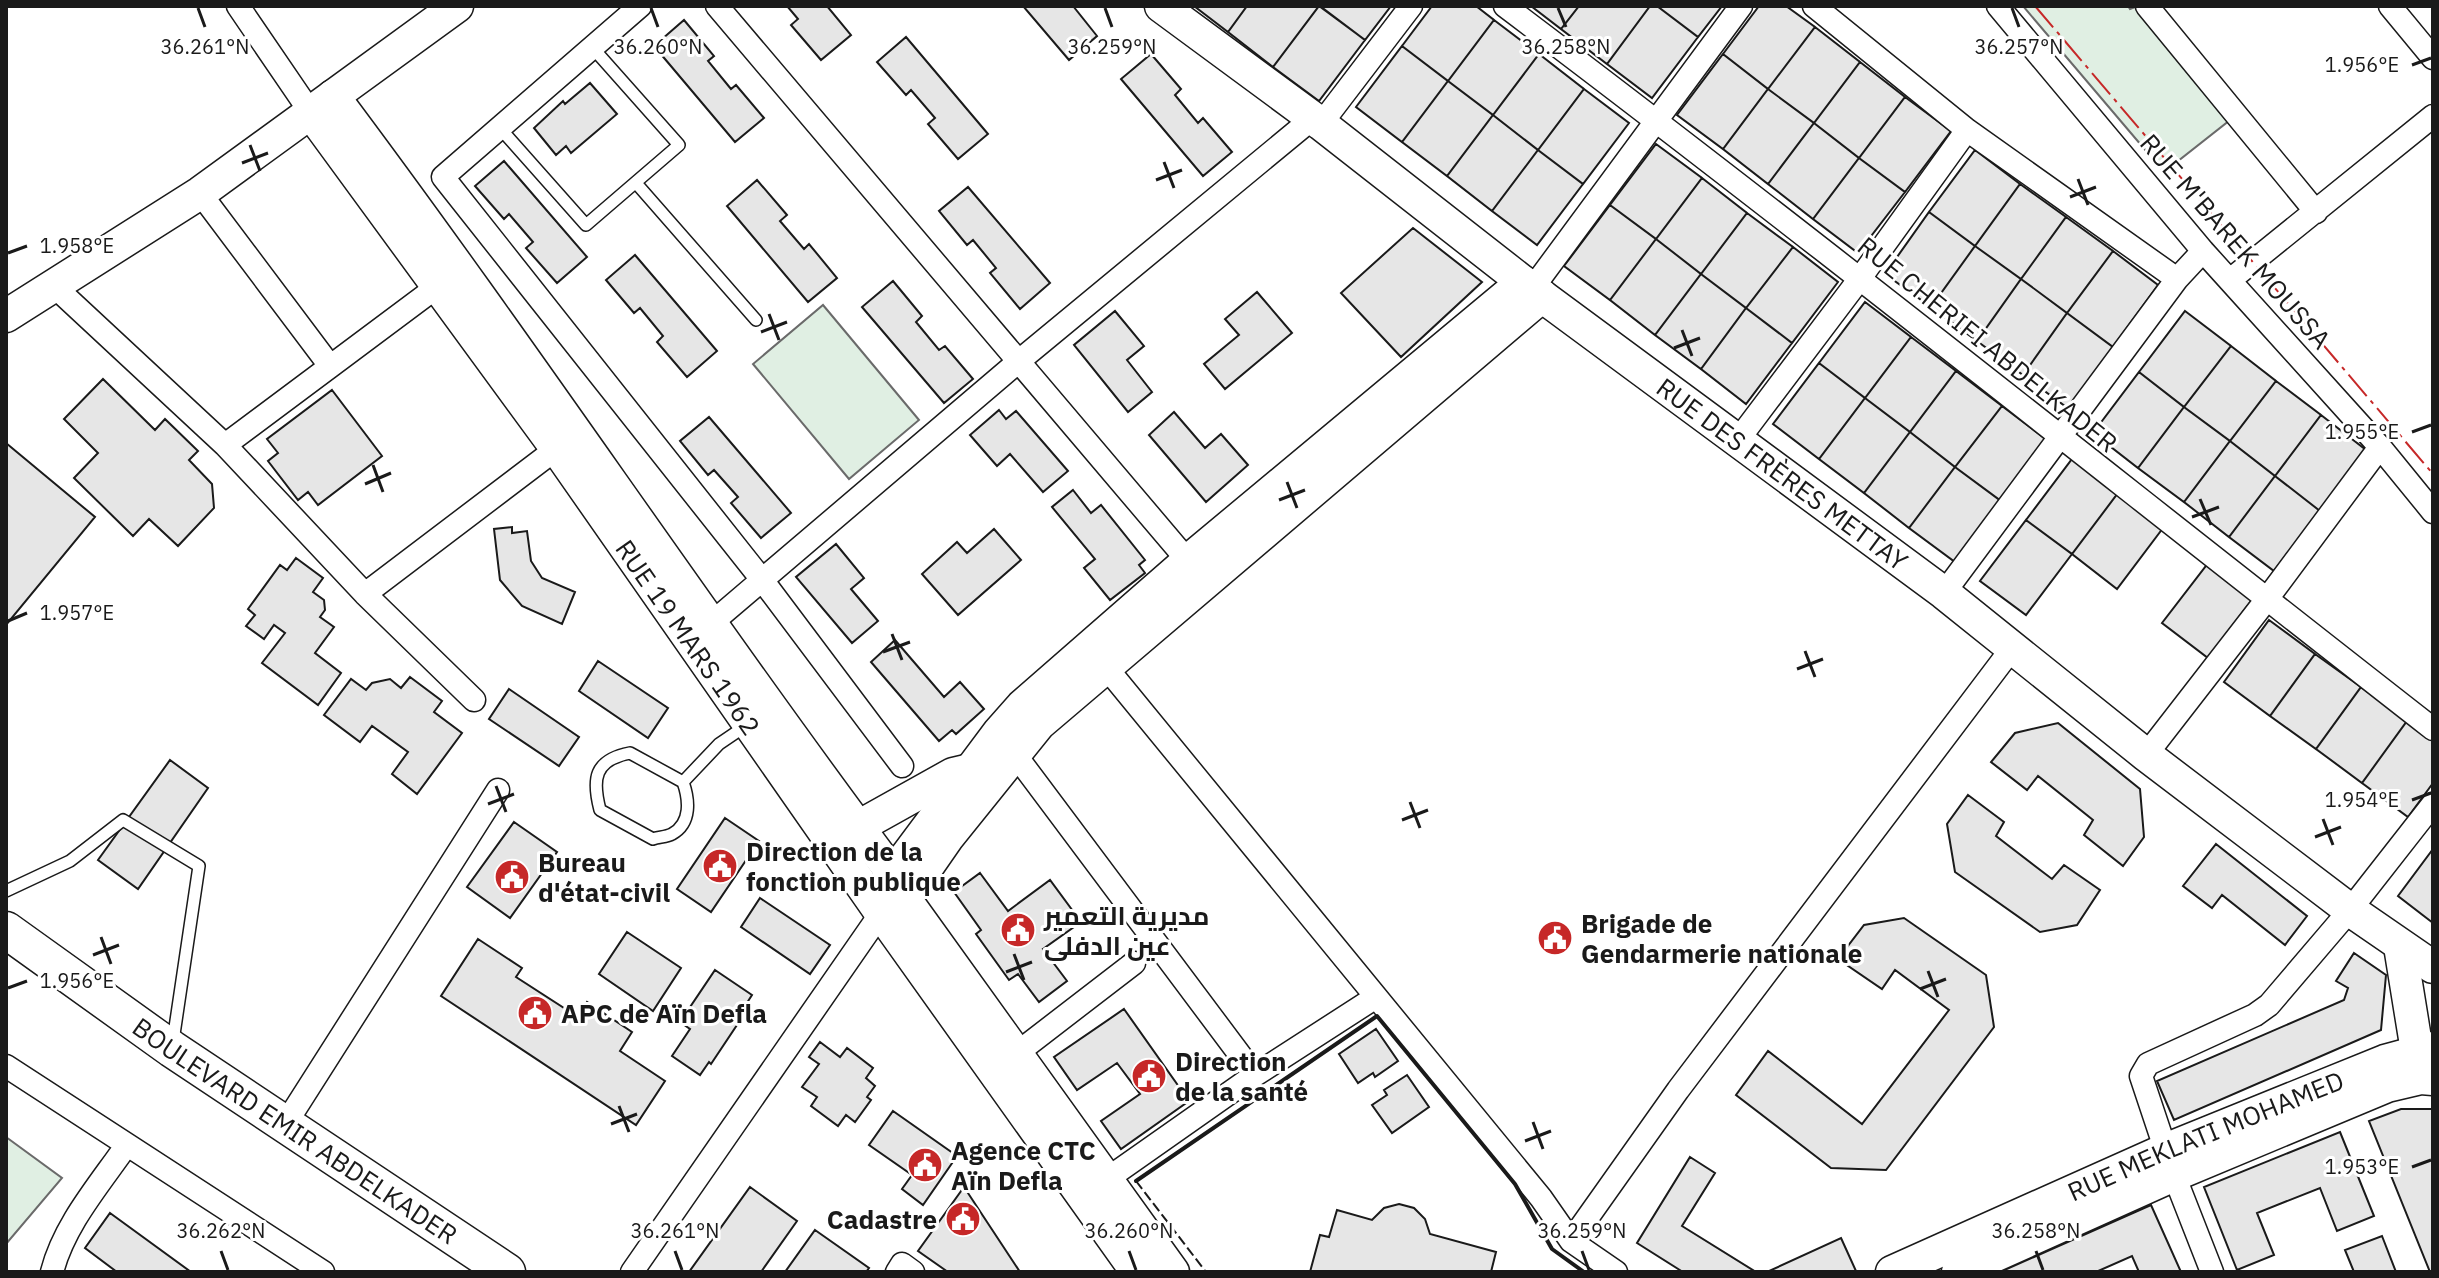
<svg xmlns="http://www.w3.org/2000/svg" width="2439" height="1278" viewBox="0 0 2439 1278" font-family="'IBM Plex Sans',Cairo,sans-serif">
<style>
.green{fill:#e0efe3;stroke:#6a6a6a;stroke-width:2}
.building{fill:#e6e6e6;stroke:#1a1a1a;stroke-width:2}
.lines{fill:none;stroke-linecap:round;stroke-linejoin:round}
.lane-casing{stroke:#1a1a1a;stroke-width:14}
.street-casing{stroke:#1a1a1a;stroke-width:25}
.secondary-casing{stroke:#1a1a1a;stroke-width:35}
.primary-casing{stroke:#1a1a1a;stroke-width:39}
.lane{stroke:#fff;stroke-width:11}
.street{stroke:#fff;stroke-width:22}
.secondary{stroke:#fff;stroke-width:32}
.primary{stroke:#fff;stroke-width:36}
.fence{stroke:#1a1a1a;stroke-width:2;stroke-dasharray:10 4;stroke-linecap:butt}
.wall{stroke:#1a1a1a;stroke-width:4}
.power{stroke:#c62828;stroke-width:2;stroke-dasharray:28 6 4 6;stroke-linecap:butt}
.ticks{fill:none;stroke:#1a1a1a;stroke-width:3}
.labels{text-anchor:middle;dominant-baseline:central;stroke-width:6;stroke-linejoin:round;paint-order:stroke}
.street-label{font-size:26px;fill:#1a1a1a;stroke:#fff}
.poi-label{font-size:26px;font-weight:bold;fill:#1a1a1a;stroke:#fff;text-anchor:start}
.ticks-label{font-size:20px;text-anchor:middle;fill:#1a1a1a;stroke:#fff;stroke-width:6;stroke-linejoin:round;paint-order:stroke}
</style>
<rect width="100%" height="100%" fill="#fff"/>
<path class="green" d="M2023,6H2128L2130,9L2138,6L2230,120L2164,172Z
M823,305L919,420L849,479L753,364Z
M6,1137L62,1178L6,1244Z"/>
<path class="building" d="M787,6H827L851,35L821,60L791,25L798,19Z
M1023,6H1073L1097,36L1069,60Z
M1194,6H1247L1228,32Z
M1247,6H1319L1273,67L1228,32Z
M1319,6L1365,40L1319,101L1273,67Z
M1320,6H1391L1365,40Z
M1432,6H1476L1494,20L1448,81L1402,46Z
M1531,6H1579L1561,29Z
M1579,6H1650L1607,64L1561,29Z
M1650,6H1657L1698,37L1652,98L1607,64Z
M1657,6H1722L1698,37Z
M1759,6H1786L1815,27L1768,89L1723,54Z
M684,20L714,56L708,61L731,89L736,85L764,118L735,142L654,46Z
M1494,20L1539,54L1493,115L1448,81Z
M1815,27L1860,62L1814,123L1768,89Z
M906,37L988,134L958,159L928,124L935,118L911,90L906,95L877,62Z
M1402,46L1448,81L1402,142L1356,107Z
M1151,54L1181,89L1175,95L1198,123L1203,118L1232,152L1203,176L1121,79Z
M1539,54L1584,89L1538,150L1493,115Z
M1723,54L1768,89L1723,149L1677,115Z
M1860,62L1905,97L1859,158L1814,123Z
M1448,81L1493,115L1447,176L1402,142Z
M590,83L617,114L571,153L566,146L556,155L534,128L563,101L565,104Z
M1584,89L1629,123L1583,184L1538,150Z
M1768,89L1814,123L1768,184L1723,149Z
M1905,97L1951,131L1905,192L1859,158Z
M1493,115L1538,150L1492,211L1447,176Z
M1814,123L1859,158L1813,219L1768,184Z
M1656,144L1702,178L1656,239L1610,205Z
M1538,150L1583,184L1537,245L1492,211Z
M1975,150L2020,184L1975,246L1929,212Z
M1859,158L1905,192L1858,253L1813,219Z
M504,161L587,257L557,283L526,248L533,242L509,214L504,219L475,186Z
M1702,178L1747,213L1701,274L1656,239Z
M757,180L787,215L780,221L804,249L809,244L837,278L808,302L727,206Z
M2020,184L2066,217L2021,279L1975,246Z
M968,187L1050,283L1020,309L990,273L996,268L973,240L967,245L939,211Z
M1610,205L1656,239L1610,300L1564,266Z
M1929,212L1975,246L1931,307L1885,274Z
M1747,213L1793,247L1746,308L1701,274Z
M2066,217L2113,251L2067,313L2021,279Z
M1413,228L1482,282L1401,357L1341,293Z
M1656,239L1701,274L1655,335L1610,300Z
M1975,246L2021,279L1977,341L1931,307Z
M1793,247L1838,282L1792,343L1746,308Z
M2113,251L2158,285L2113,347L2067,313Z
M635,255L717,351L687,377L657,342L663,336L640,308L634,313L606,280Z
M1701,274L1746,308L1701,369L1655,335Z
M2021,279L2067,313L2023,375L1977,341Z
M893,281L922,316L916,322L939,350L945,346L973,379L944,403L862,307Z
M1257,292L1292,333L1225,389L1204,364L1239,335L1225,319Z
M1865,302L1911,337L1865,398L1819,363Z
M1746,308L1792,343L1746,404L1701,369Z
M1115,311L1144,346L1127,360L1152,392L1128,412L1074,345Z
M2185,311L2231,346L2184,407L2139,372Z
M2067,313L2113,347L2069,409L2023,375Z
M1911,337L1956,371L1910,432L1865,398Z
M2231,346L2276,381L2230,441L2184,407Z
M1819,363L1865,398L1819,459L1773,424Z
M1956,371L2002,406L1955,467L1910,432Z
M2139,372L2184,407L2138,468L2093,433Z
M103,379L155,430L165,419L198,451L189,460L212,484L214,508L178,546L149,519L133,536L74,478L98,453L64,419Z
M2276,381L2321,415L2275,476L2230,441Z
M332,390L382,456L318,505L308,492L298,500L268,461L278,453L267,439Z
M1865,398L1910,432L1864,493L1819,459Z
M2002,406L2047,440L2001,501L1955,467Z
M2184,407L2230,441L2184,502L2138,468Z
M999,410L1006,419L1016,411L1068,471L1043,492L1010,454L997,466L970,435Z
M1174,412L1205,448L1221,434L1248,465L1206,502L1149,435Z
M2321,415L2366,450L2320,511L2275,476Z
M709,417L791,513L761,538L731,503L738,497L714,470L708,475L680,441Z
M1910,432L1955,467L1909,528L1864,493Z
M2230,441L2275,476L2229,537L2184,502Z
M6,443L95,517L6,625Z
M2072,459L2118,493L2072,554L2026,520Z
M1955,467L2001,501L1955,562L1909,528Z
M2275,476L2320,511L2274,571L2229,537Z
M1073,490L1091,513L1101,505L1145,560L1139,565L1145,573L1110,600L1084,568L1095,559L1052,507Z
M2118,493L2163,528L2117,589L2072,554Z
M2026,520L2072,554L2026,615L1980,581Z
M512,527V533L527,531L531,561L542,578L575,592L562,624L522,606L500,580L494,529Z
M994,529L1021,560L958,615L922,574L957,542L967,553Z
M836,544L864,578L851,589L878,621L852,643L796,577Z
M296,558L323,578L313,592L324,600L325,610L320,617L334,627L315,653L341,673L318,705L262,663L285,633L274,625L264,639L246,626L255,615L248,609L280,565L287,570Z
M2209,562L2254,597L2208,658L2162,623Z
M2269,620L2315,654L2270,716L2224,682Z
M895,640L944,697L960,682L984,709L956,734L952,730L939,741L871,662Z
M2315,654L2361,687L2316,749L2270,716Z
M598,661L668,708L648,738L579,691Z
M410,677L442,701L434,712L462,733L417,794L392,774L408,752L372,726L360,742L324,715L351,679L366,690L372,683L390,679L401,688Z
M2361,687L2407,721L2362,783L2316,749Z
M509,689L579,737L559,766L489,719Z
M2407,721L2433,741V783L2408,817L2362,783Z
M2058,723L2140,789L2144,837L2123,866L2084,835L2093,820L2038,776L2027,790L1991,762L2015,733Z
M170,760L208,788L138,889L98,860Z
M1968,795L2004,822L1996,836L2052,879L2064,865L2100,890L2077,925L2040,932L1955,872L1947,824Z
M725,818L759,841L711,912L677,889Z
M514,822L557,852L510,918L467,887Z
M2216,844L2307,916L2285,945L2222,895L2212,908L2183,886Z
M2433,849V923L2398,896Z
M980,873L1008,911L1050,880L1081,922L1043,949L1067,981L1039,1002L1018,974L1009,980L976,934L981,930L954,892Z
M760,898L830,945L810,974L741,927Z
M1904,918L1986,975L1994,1027L1886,1170L1831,1168L1736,1095L1768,1051L1862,1124L1949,1010L1895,970L1882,989L1838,959L1864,925Z
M627,932L681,968L653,1011L599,974Z
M478,939L522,968L516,977L578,1017L587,1002L632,1032L620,1051L665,1081L636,1125L441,996Z
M2354,953L2386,975L2381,1030L2174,1120L2157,1081L2344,1000L2348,988L2336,981Z
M715,970L752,995L743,1009L747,1010L711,1064L709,1062L700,1075L672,1056L690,1029L680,1022Z
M1124,1009L1189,1101L1121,1149L1101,1121L1140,1094L1117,1063L1077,1090L1054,1057Z
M1376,1029L1398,1061L1375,1077L1373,1073L1358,1083L1339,1054Z
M820,1042L840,1057L847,1048L873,1068L866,1078L875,1086L867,1097L871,1100L855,1122L846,1115L838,1126L811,1106L817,1097L802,1087L819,1064L809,1057Z
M1407,1075L1429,1107L1392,1133L1372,1105L1387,1095L1384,1090Z
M2401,1109H2433V1272H2430L2369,1121Z
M893,1111L957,1156L923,1205L902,1189L912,1175L869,1145Z
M2340,1132L2374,1216L2337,1231L2320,1188L2257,1213L2274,1255L2237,1270L2204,1187Z
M1690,1157L1715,1173L1682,1226L1756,1272H1683L1637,1243Z
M750,1187L797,1221L761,1272H689Z
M964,1187L1020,1272H948L918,1251Z
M1399,1204L1414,1208L1425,1219L1430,1234L1496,1252L1491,1272H1310L1320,1235L1329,1237L1337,1210L1372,1220L1384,1208Z
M2151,1205L2181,1272H2139L2132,1256L2096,1272H2000Z
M110,1213L191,1272H117L85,1248Z
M815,1230L869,1268L866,1272H785Z
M2382,1236L2396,1272H2354L2345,1250Z
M1841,1238L1856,1271L1854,1272H1767Z"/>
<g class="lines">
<defs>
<path id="lane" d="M499,127L586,225L679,145L592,47
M636,183L756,320
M683,782C689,799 692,823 672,834C667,837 658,837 653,839L600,810C592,779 594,760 630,753L683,782L719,744L747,725
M6,891L70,861L123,820L199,866L173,1041"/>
<path id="street" d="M238,6L311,113
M640,6L443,177L763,581L902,766
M717,6L1188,561
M1505,6C1818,242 2124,488 2433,729
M1814,6L1967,130L2177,279
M1998,6L2203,251L2380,447L2433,512
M2147,6L2316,212
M2390,6L2433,58
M1321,124L1411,6
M200,193L330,366
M2230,280L2433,116
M54,286L225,445L365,594L474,700
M1532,289L1741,6
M1738,440L1861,277L1967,130
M225,445L438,286
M1944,593L2177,279L2203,251
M365,594L568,440
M701,632L1019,361L1313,118
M1105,666L1541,1198L1571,1241L1616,1272
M1014,753L1255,1075
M2146,755L2267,599L2380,447
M1017,1053L1134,963
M6,1066L323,1272
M286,1123L498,790
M1107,1179L1255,1075L1376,997
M1571,1241L1678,1090L2013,647
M52,1272C64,1225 99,1185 126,1146
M632,1272L881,913
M897,1272L902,1264L913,1272
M2212,1272L2174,1175L2141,1076L2148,1064L2255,1015L2269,1005L2350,910L2433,804"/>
<g id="secondary">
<path id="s1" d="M1161,6L1321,124L1523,282L1944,593L2146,755L2350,910L2433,967"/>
<path d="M333,96C525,352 701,618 893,874L905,899L1173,1272"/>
<path id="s2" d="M311,113L557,449L881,913L1137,1272"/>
<path d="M6,316L200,193L457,6"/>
<path d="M858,827L953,774L970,770"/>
<path d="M887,894L893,874L999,732L1022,706L1188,561L1523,282"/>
<path d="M890,907L905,899L948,837L1039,724L1542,296"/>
<path d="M2400,946L2417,1051"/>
<path id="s3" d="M1892,1272L2165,1150L2385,1061L2433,1048"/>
<path d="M1958,1272L2174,1175L2387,1086L2421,1078L2433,1079"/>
</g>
<g id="primary">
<path id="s4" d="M6,930L172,1049L507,1272"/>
</g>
</defs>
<use href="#lane" class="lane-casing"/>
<use href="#street" class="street-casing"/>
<use href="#secondary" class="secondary-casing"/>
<use href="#primary" class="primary-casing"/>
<use href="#lane" class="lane"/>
<use href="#street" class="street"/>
<use href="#secondary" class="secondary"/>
<use href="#primary" class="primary"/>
<path class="fence" d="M1136,1181L1206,1272"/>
<path class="wall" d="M1136,1181L1377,1016L1515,1184L1552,1249L1584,1272"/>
<path class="power" d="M2035,6L2433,474"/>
</g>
<path class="ticks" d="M198,8L205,27M651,8L658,27M1105,8L1112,27M1558,8L1566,27M2012,8L2019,27M2412,65L2431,58M250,145L260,171M1164,162L1174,188M242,163L268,153M2078,179L2088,205M1156,180L1182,170M2070,197L2096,187M8,253L27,246M769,314L779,340M1682,330L1692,356M761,332L787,322M1674,348L1700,338M2412,432L2431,425M373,465L383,492M1287,482L1297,508M365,484L391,473M2200,499L2211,525M1279,500L1305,490M2192,517L2219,507M8,621L27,613M892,634L902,660M1805,651L1815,677M883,652L910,642M1797,669L1823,659M496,786L506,812M2412,800L2431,793M1410,802L1420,828M488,804L514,794M2323,819L2333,845M1402,820L1428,810M2315,837L2341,827M101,937L111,964M1014,954L1024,980M93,955L119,945M1928,971L1938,997M1006,972L1032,962M8,988L27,981M1920,989L1946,979M619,1106L629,1132M1533,1122L1543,1149M611,1124L637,1114M1525,1141L1551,1131M2412,1167L2431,1160M221,1251L228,1270M675,1251L682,1270M1129,1251L1136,1270M1582,1251L1589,1270M2036,1251L2043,1270"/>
<defs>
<symbol id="civic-disc" viewBox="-11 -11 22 22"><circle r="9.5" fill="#c62828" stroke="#fff"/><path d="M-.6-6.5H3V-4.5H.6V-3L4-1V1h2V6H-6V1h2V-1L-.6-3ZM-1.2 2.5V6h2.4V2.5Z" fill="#fff"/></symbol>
</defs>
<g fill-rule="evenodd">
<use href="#civic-disc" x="700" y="846" width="40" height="40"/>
<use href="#civic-disc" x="492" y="857" width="40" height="40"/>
<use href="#civic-disc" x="998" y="910" width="40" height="40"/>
<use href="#civic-disc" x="1535" y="918" width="40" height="40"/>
<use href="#civic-disc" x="515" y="993" width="40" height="40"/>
<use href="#civic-disc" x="1129" y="1056" width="40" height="40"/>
<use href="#civic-disc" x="905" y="1145" width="40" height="40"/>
<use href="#civic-disc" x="943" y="1199" width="40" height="40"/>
</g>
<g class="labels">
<g class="street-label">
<text transform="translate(2236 241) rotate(49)">RUE M'BAREK MOUSSA</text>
<text transform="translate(1988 344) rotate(39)">RUE CHERIFI ABDELKADER</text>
<text stroke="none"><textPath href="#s1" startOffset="778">RUE DES FRÈRES METTAY</textPath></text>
<text stroke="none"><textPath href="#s2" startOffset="646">RUE 19 MARS 1962</textPath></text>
<text stroke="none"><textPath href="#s4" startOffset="352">BOULEVARD EMIR ABDELKADER</textPath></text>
<text stroke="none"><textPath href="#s3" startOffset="342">RUE MEKLATI MOHAMED</textPath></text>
</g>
<g class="poi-label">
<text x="746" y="851">Direction de la<tspan x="746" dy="30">fonction publique</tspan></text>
<text x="538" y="862">Bureau<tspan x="538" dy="30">d'état-civil</tspan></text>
<text x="1044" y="915">مديرية التعمير<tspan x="1044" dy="30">عين الدفلى</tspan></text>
<text x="1581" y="923">Brigade de<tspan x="1581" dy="30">Gendarmerie nationale</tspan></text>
<text x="561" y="1013">APC de Aïn Defla</text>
<text x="1175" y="1061">Direction<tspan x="1175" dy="30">de la santé</tspan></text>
<text x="951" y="1150">Agence CTC<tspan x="951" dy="30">Aïn Defla</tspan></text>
<text x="937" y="1219" text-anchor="end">Cadastre</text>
</g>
</g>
<g class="ticks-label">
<text x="205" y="54">36.261°N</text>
<text x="658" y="54">36.260°N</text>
<text x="1112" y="54">36.259°N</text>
<text x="1566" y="54">36.258°N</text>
<text x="2019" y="54">36.257°N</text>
<text x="2362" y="72">1.956°E</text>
<text x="77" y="253">1.958°E</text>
<text x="2362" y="439">1.955°E</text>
<text x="77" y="620">1.957°E</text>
<text x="2362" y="807">1.954°E</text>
<text x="77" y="988">1.956°E</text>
<text x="2362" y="1174">1.953°E</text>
<text x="221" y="1238">36.262°N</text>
<text x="675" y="1238">36.261°N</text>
<text x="1129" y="1238">36.260°N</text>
<text x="1582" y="1238">36.259°N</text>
<text x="2036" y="1238">36.258°N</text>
</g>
<rect width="2439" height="1278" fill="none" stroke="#1a1a1a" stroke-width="16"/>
</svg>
